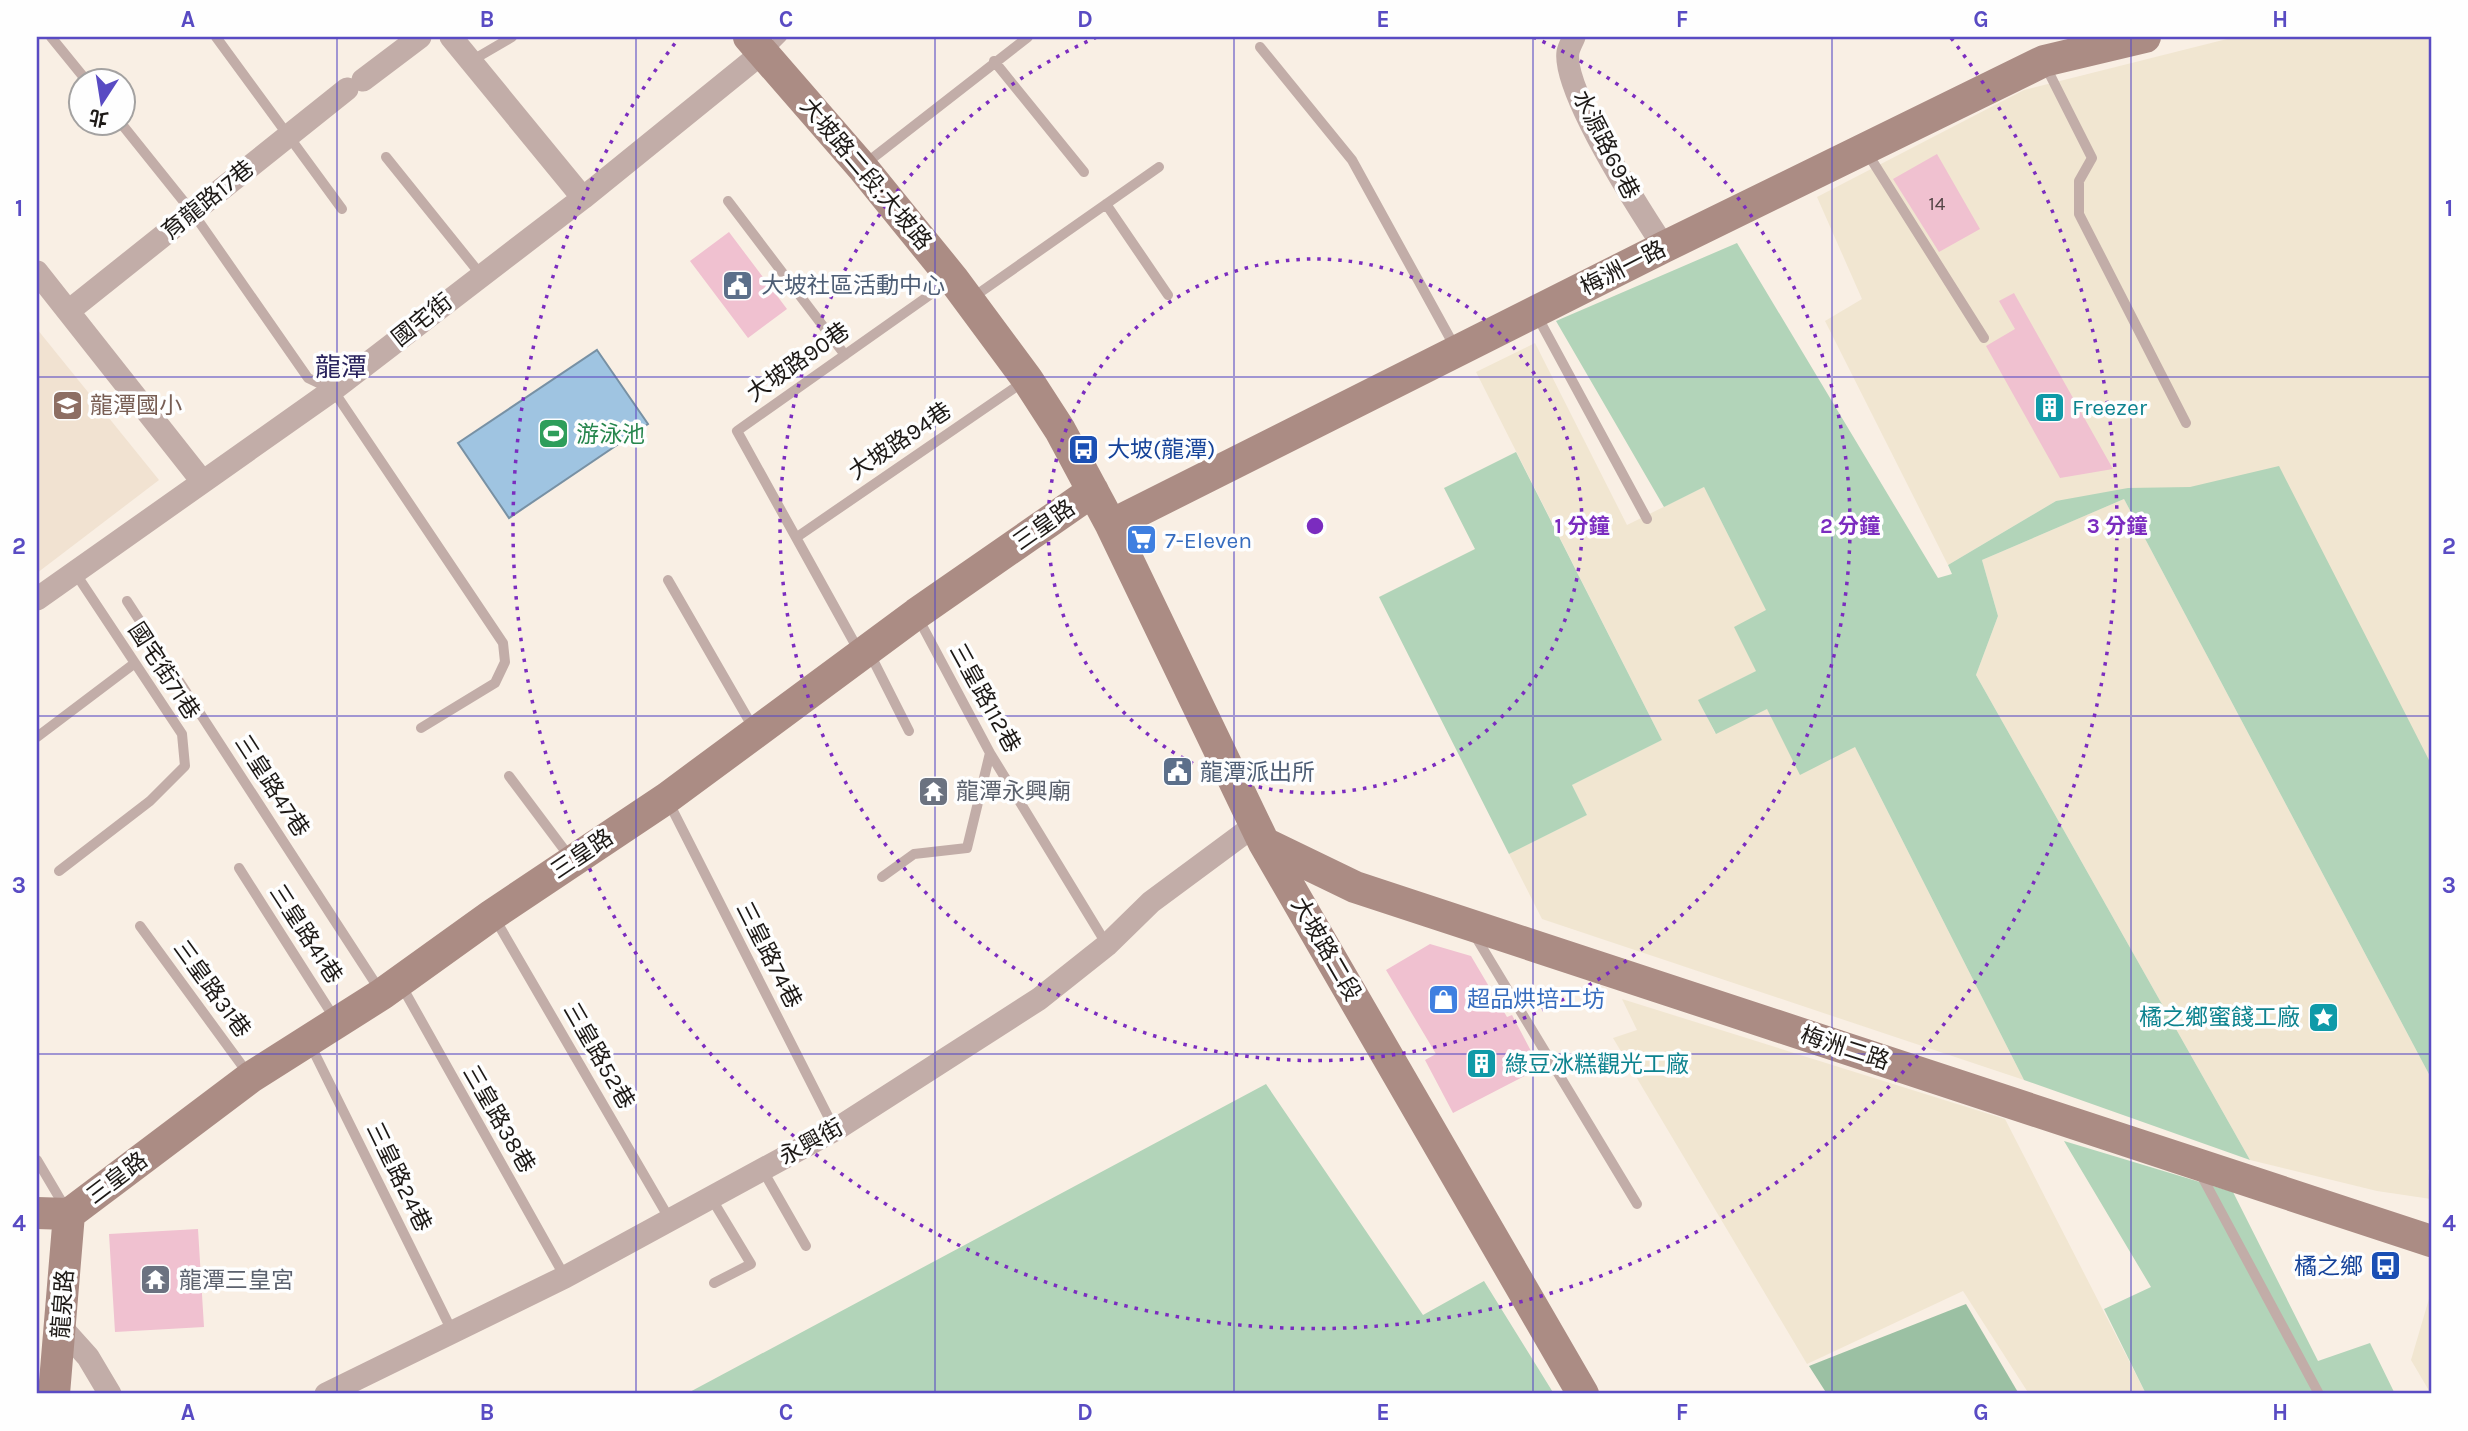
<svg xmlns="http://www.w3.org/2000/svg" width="2468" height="1431" viewBox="0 0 2468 1431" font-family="Karla,'Noto Sans TC',sans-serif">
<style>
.built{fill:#f1e2d1}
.industrial{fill:#f1e6d1}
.green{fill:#b2d4b9}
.forest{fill:#9bc0a3}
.water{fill:#9fc4e1;stroke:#7891a4;stroke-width:2}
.building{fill:#f0c1d0}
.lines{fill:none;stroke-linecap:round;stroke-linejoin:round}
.lane{stroke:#c2ada8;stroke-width:10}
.street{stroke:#c2ada8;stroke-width:23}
.secondary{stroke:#ab8c84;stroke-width:32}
.grid{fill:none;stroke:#594bc3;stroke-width:2;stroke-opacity:0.55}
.ring{fill:none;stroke:#7b2cbf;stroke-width:3.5;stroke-dasharray:3.5 7}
.labels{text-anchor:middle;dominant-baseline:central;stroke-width:7;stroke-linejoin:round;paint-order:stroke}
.number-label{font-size:19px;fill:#524344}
.street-label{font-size:23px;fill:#1d1916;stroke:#fefefe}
.service-label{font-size:23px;fill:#4e5e75;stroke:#fefefe;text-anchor:start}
.education-label{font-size:23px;fill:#785e54;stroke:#fefefe;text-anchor:start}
.culture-label{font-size:23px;fill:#0d838f;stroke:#fefefe;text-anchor:start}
.leisure-label{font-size:23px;fill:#27864d;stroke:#fefefe;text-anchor:start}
.transit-label{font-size:23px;fill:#164399;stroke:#fefefe;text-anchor:start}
.shop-label{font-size:23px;fill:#366cbe;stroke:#fefefe;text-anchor:start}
.worship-label{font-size:23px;fill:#5b616d;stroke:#fefefe;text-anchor:start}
.quarter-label{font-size:26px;fill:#28225c;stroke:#fefefe}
.centre{fill:#7b2cbf;stroke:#fefefe;stroke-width:3.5}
.ring-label{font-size:21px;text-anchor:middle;font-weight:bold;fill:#7b2cbf;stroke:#fefefe;stroke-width:7;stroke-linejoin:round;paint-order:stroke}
.neatline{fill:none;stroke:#594bc3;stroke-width:2.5}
.grid-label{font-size:23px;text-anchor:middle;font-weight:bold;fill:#594bc3}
</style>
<rect width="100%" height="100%" fill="#f9efe4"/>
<path class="built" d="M37,329L159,480L37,573Z"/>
<path class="industrial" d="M2235,37H2431V768L2186,488L2056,501L1948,565L1825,321L1862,299L1817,197L2024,90Z
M1535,343L1627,525L1704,487L1767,611L1756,671L1699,700L1715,733L1767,708L1855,747L2024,1080L1542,919L1509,854L1587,815L1572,785L1662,740L1476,372Z
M2124,499L2431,1078V1169L2428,1170L2431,1199L2377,1191L2250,1160L1976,675L1998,616L1982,560Z
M1622,999L2005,1119L2146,1394H2029L1963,1291L1807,1364L1613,1038L1637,1030Z
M2431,1292V1394L2411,1360Z"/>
<path class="green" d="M1737,243L1938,578L1952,574L1948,565L2056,501L2128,488L2190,487L2279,466L2431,764V1078L2124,499L1982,560L1998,616L1976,675L2250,1160L2024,1080L1855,747L1800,775L1767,709L1716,734L1698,700L1756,671L1734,627L1766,610L1704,487L1664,507L1556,321Z
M1516,452L1662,740L1572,785L1587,815L1509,854L1379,597L1475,549L1444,488Z
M1266,1084L1423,1315L1484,1281L1554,1394H686Z
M2064,1141L2233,1192L2318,1361L2370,1343L2395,1394H2146L2104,1309L2151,1287Z"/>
<path class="forest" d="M1966,1304L2019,1394H1827L1809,1366Z"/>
<path class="water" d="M597,350L648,424L509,518L458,443Z"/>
<path class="building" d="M1937,154L1980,229L1939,252L1893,179Z
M729,232L787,309L748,338L690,261Z
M2014,293L2113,469L2060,478L1986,346L2015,329L1999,301Z
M1430,944L1471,956L1507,1017L1512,1015L1540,1068L1453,1113L1425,1060L1436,1054L1386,970Z
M198,1229L204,1327L115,1332L109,1234Z"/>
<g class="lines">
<path class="lane" d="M51,37L86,80
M216,37L342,209
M1260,47L1352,160L1456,349
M767,52L782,37
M471,61L512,37
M994,61L1084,172
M2044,63L2092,158L2079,181V214L2186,423
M120,122L193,213L308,378L333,390L503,643L505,662L495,683L421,728
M1866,151L1984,338
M386,157L481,275
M865,164L1028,37
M728,201L845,355
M1106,204L1168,295
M972,298L1159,167
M1536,314L1647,519
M797,537L1026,380
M668,580L755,731
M127,601L381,992
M917,616L990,753L1107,945
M869,652L909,731
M860,653L737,431L951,280
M37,737L135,663
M509,776L572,860
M668,801L835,1130
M239,868L335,1019
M59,871L150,801L185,766L182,734L74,571
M882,877L914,854L967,848L990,753
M494,917L669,1218
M140,926L249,1075
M1474,934L1637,1204
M400,983L565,1277
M309,1042L452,1331
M37,1160L66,1209
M762,1169L806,1246
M2199,1171L2319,1394
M710,1196L751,1264L714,1283"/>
<path class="street" d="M451,37L583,198
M1574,37C1572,42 1569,47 1568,52C1562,90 1641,212 1664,247
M363,80L420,37
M37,272L202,481
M70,310L347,89
M37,599L333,390L583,198L762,53
M61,1327L88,1357L110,1394
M326,1394L565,1277L835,1130L1039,999L1107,945L1151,902L1255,825"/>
<path class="secondary" d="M749,37L862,167L953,279L1027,379L1060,430L1111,525L1264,843L1583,1394
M1111,525L1664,247L2044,61L2145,37
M1264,843L1355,887L2431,1241
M37,1213L69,1214
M69,1214L251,1077L382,994L492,915L667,798L916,614L1093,491
M54,1394L69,1214"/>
</g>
<path class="grid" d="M337,37V1394M636,37V1394M935,37V1394M1234,37V1394M1533,37V1394M1832,37V1394M2131,37V1394M37,377H2431M37,716H2431M37,1054H2431"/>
<g class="ring">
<circle cx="1315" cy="526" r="267"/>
<path d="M1533 37A535 535 0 1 1 1097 37"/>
<path d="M1951 38A802 802 0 1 1 679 38"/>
</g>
<defs>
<symbol id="civic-square" viewBox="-11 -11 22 22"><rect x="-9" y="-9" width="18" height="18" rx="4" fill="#5c6f8a" stroke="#fefefe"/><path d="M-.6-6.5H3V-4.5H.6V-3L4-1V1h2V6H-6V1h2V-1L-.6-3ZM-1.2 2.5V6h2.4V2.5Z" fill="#fff"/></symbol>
<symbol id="school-square" viewBox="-11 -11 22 22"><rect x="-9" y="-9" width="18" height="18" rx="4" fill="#8d6e63" stroke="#fefefe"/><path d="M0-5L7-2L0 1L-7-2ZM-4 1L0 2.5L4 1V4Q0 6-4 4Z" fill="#fff"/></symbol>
<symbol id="building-square" viewBox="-11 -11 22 22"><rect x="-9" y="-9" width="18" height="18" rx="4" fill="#0f9aa8" stroke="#fefefe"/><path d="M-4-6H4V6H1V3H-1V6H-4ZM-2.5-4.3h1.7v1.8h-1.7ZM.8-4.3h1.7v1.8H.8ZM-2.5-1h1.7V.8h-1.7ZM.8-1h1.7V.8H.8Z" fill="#fff"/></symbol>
<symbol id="stadium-square" viewBox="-11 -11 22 22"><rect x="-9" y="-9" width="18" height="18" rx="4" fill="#2e9e5b" stroke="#fefefe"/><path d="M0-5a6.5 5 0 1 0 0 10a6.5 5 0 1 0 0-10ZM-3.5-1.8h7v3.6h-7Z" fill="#fff"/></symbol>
<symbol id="bus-square" viewBox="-11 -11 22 22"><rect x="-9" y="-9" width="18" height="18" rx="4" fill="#1a4fb4" stroke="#fefefe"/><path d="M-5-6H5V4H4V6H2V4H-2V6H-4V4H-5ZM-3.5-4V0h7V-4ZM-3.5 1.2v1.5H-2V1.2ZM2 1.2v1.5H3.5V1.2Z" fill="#fff"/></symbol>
<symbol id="supermarket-square" viewBox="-11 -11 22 22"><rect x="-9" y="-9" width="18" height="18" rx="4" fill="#3f7fe0" stroke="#fefefe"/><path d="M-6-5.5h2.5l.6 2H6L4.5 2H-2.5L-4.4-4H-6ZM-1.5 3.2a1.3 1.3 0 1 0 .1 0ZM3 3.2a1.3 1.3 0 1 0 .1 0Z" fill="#fff"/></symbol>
<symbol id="temple-square" viewBox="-11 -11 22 22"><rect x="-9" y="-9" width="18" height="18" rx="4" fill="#6b7280" stroke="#fefefe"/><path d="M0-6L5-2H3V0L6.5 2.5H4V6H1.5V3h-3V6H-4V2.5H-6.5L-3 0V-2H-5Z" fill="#fff"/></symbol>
<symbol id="shop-square" viewBox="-11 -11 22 22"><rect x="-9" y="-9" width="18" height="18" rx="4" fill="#3f7fe0" stroke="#fefefe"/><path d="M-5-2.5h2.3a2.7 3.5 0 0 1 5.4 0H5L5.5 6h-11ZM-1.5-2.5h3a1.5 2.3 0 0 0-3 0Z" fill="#fff"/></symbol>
<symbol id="sight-square" viewBox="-11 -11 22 22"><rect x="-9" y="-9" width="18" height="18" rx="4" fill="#0f9aa8" stroke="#fefefe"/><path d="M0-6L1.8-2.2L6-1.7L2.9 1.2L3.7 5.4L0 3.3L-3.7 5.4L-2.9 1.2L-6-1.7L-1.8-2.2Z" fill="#fff"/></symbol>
</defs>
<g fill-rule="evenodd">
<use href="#civic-square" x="720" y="268" width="35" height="35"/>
<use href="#school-square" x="50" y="388" width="35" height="35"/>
<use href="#building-square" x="2032" y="390" width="35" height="35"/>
<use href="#stadium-square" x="536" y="416" width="35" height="35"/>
<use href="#bus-square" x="1066" y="432" width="35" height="35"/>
<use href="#supermarket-square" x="1124" y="522" width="35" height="35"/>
<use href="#civic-square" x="1160" y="754" width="35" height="35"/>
<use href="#temple-square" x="916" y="774" width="35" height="35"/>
<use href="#shop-square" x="1426" y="982" width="35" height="35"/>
<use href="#sight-square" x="2306" y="1000" width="35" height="35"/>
<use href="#building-square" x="1464" y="1046" width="35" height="35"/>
<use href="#bus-square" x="2368" y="1248" width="35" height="35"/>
<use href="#temple-square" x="138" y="1262" width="35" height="35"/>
</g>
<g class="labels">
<g class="number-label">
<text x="1937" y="204">14</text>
</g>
<g class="street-label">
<text transform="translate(1606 145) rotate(63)">水源路69巷</text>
<text transform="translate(866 174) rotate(50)">大坡路二段;大坡路</text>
<text transform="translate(208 200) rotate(-39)">育龍路17巷</text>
<text transform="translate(1623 268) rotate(-27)">梅洲一路</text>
<text transform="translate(422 320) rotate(-38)">國宅街</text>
<text transform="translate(798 362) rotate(-35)">大坡路90巷</text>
<text transform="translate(900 441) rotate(-34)">大坡路94巷</text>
<text transform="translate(1044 525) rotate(-35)">三皇路</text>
<text transform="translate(164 671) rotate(57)">國宅街71巷</text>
<text transform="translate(985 698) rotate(61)">三皇路112巷</text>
<text transform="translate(272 786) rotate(57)">三皇路47巷</text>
<text transform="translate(582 854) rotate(-34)">三皇路</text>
<text transform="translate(306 934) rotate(57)">三皇路41巷</text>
<text transform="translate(1326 949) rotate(60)">大坡路二段</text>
<text transform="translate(769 955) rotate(63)">三皇路74巷</text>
<text transform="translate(212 989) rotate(54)">三皇路31巷</text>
<text transform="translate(1845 1048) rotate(18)">梅洲二路</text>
<text transform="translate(599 1056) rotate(60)">三皇路52巷</text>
<text transform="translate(499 1119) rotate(60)">三皇路38巷</text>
<text transform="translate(811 1142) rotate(-29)">永興街</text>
<text transform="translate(399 1177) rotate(64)">三皇路24巷</text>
<text transform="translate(117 1178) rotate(-37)">三皇路</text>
<text transform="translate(63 1304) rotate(-86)">龍泉路</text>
</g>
<g class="service-label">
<text x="761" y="285">大坡社區活動中心</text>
<text x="1200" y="772">龍潭派出所</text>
</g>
<g class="education-label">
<text x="90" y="405">龍潭國小</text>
</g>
<g class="culture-label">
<text x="2072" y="407">Freezer</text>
<text x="2300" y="1017" text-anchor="end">橘之鄉蜜餞工廠</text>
<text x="1505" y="1064">綠豆冰糕觀光工廠</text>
</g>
<g class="leisure-label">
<text x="576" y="434">游泳池</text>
</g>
<g class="transit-label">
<text x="1107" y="449">大坡(龍潭)</text>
<text x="2363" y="1266" text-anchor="end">橘之鄉</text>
</g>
<g class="shop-label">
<text x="1165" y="540">7-Eleven</text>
<text x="1467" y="999">超品烘培工坊</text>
</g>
<g class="worship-label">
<text x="956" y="791">龍潭永興廟</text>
<text x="179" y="1280">龍潭三皇宮</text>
</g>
<g class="quarter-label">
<text x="341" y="367">龍潭</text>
</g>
</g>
<circle cx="1315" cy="526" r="10" class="centre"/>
<g class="ring-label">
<text x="1582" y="533">1 分鐘</text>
<text x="1850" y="533">2 分鐘</text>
<text x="2117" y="533">3 分鐘</text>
</g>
<rect width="2468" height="1431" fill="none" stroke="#fefefe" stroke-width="77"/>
<g transform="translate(102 102) rotate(192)"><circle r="33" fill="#fefefe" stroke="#a4a2a1" stroke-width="2"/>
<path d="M0-5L12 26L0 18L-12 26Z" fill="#594bc3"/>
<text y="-10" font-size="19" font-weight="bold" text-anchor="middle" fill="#1d1916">北</text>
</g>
<rect x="38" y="38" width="2392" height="1354" class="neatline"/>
<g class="grid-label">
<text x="188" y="27">A</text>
<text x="487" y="27">B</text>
<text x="786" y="27">C</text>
<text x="1085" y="27">D</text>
<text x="1383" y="27">E</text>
<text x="1682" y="27">F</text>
<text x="1981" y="27">G</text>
<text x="2280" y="27">H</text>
<text x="19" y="216">1</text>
<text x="2449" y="216">1</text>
<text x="19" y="554">2</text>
<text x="2449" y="554">2</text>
<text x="19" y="893">3</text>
<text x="2449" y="893">3</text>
<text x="19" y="1231">4</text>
<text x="2449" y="1231">4</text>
<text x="188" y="1420">A</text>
<text x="487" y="1420">B</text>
<text x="786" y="1420">C</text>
<text x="1085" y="1420">D</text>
<text x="1383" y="1420">E</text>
<text x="1682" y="1420">F</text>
<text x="1981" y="1420">G</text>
<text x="2280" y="1420">H</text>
</g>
</svg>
